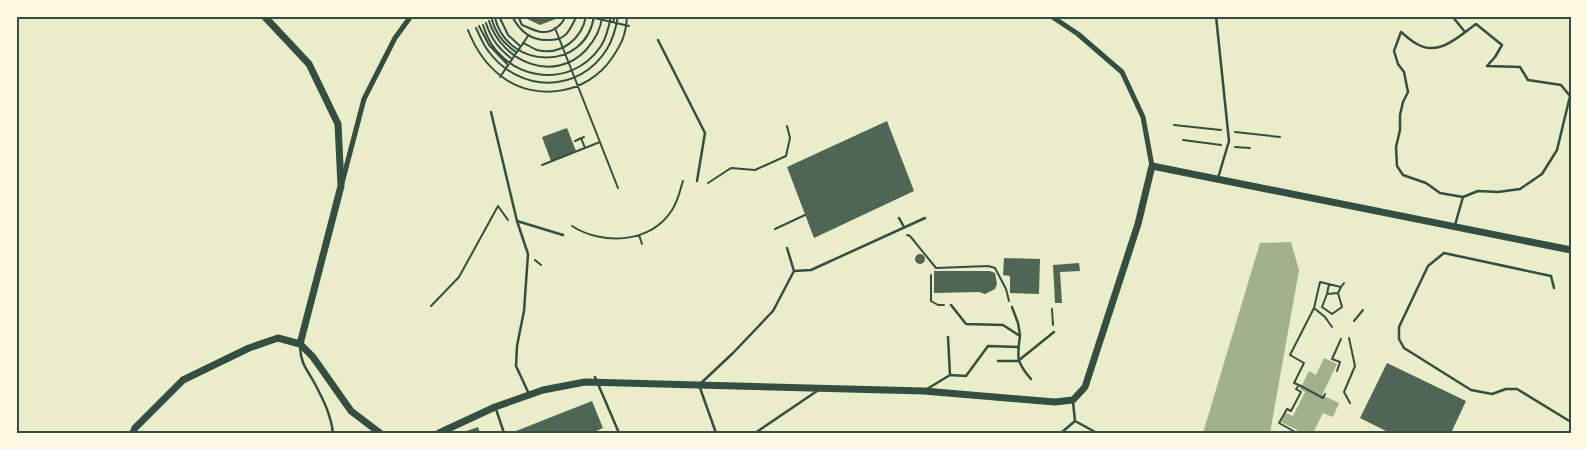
<svg xmlns="http://www.w3.org/2000/svg" width="1587" height="449" viewBox="0 0 1587 449" font-family="'DM Sans',sans-serif">
<style>
.water{fill:#a3b18a}
.building{fill:#4f6655}
.lines{fill:none;stroke-linecap:round;stroke-linejoin:round}
.path{stroke:#344e41;stroke-width:2}
.service{stroke:#344e41;stroke-width:2.5}
.minor{stroke:#344e41;stroke-width:5}
.tertiary{stroke:#344e41;stroke-width:7}
.neatline{fill:none;stroke:#344e41;stroke-width:2}
</style>
<rect width="100%" height="100%" fill="#e9edc9"/>
<path class="water" d="M1291,242L1299,270L1270,433H1203L1260,243Z
M1324,358L1337,364L1322,395L1339,403L1333,417L1323,413L1314,431L1318,433H1303L1281,422L1286,413L1293,416L1305,392L1300,389L1309,371L1316,375Z"/>
<path class="building" d="M521,16H558V18L540,25Z
M887,121L914,191L814,238L787,167Z
M567,128L576,151L551,161L542,137Z
M915 259a5 5 0 1 1 10 0a5 5 0 1 1-10 0Z
M1004,258L1040,259L1039,294L1010,293V276L1003,275Z
M1079,263L1080,271L1060,272L1062,303H1055L1053,265Z
M934,271H990L995,273L997,284L995,289L985,294L979,292L934,293Z
M1387,363L1466,401L1451,433H1390L1360,418Z
M592,401L603,428L592,433H511Z
M478,427L480,433H461Z"/>
<g class="lines">
<path class="path" d="M499,16L508,35L520,46
M512,16C520,32 531,41 549,40C554,40 560,39 564,36C570,32 573,22 577,16
M518,16L522,25C528,27 536,32 542,32C552,33 563,25 565,16
M586,16L629,26
M495,18C508,70 586,72 594,16
M492,20C496,35 504,44 516,52
M489,21C502,62 554,84 586,50C595,40 601,30 602,16
M613,22L615,16
M486,23C491,39 499,49 512,59
M483,25C498,79 569,94 601,46C607,37 609,26 611,16
M479,26L489,45L508,65
M476,28C480,36 483,45 489,52C520,93 579,94 607,49C613,39 616,28 618,16
M555,28L618,188
M468,30C475,48 485,64 501,76C535,103 588,94 612,58C622,43 626,35 627,16
M523,43C528,45 532,48 537,50C561,56 582,39 586,16
M500,77L528,36
M1174,125L1221,130
M1235,132L1280,137
M581,138L585,148
M1183,140L1221,145
M575,141L584,137
M1235,147L1250,148
M542,165L600,142
M708,183L731,168L755,170L786,156L790,138L787,126
M572,226C603,246 651,243 672,210C678,201 680,190 683,181
M775,229L805,215
M639,235L642,244
M907,235L910,236L936,268L988,266L995,268L1006,289L1009,301
M535,260L541,265
M931,275V301L938,305H944
M1338,293L1342,307L1332,314L1322,307L1327,294L1338,293L1341,287
M1327,294L1329,284
M431,306L459,277L498,206L508,220
M1314,308L1325,317L1332,327
M1052,309L1053,325
M1354,321L1363,310
M1349,338L1355,366L1344,392L1350,403
M1337,371L1340,362L1332,359L1341,339
M1299,385L1323,398L1325,394
M1297,433L1279,423L1287,409L1291,411L1301,392L1296,389L1299,385L1294,383L1304,363L1290,355L1314,308L1320,282L1341,287L1344,283"/>
<path class="service" d="M1216,16L1229,141L1218,178
M1452,16L1465,32
M1476,24L1502,45L1495,57L1487,66L1520,67L1528,80L1561,85L1570,96L1557,150L1542,174L1520,189L1498,192L1478,191L1463,197L1440,193L1426,183L1403,175L1397,166L1396,147L1400,130V115L1403,102L1408,92L1404,72L1398,64L1394,51L1401,32C1406,36 1411,41 1417,44C1439,57 1459,36 1476,24Z
M658,40L705,133L697,181
M491,112L517,221L563,235
M899,218L904,227
M517,221L528,254L524,311L517,346L516,366L529,394
M1455,225L1463,197
M794,271L811,270L925,218
M1554,288L1551,276L1444,253L1428,266L1399,327V339L1404,348L1471,390L1492,394L1506,389H1517L1571,422
M951,305L966,324L1003,325L1020,336C1017,357 1016,362 1031,379
M1012,307L1018,323L1020,335
M948,337L950,375
M300,347C301,365 307,369 315,384C323,399 331,415 333,433
M998,361H1018L1054,332
M595,377L619,433
M927,389L950,375L966,376L988,346L1018,347
M1073,402L1075,421L1097,433
M496,409L504,433
M716,433L699,385L733,353L773,311L794,271L787,248
M755,433L817,391
M1061,433L1075,421"/>
<path class="minor" d="M1051,16L1078,34L1122,72L1143,117L1152,166
M342,183L364,99L395,38L411,16"/>
<path class="tertiary" d="M264,16L309,64L338,124L341,186L300,344
M133,433L135,428L183,380L249,348L278,338L300,344L313,357L351,411L380,433
M439,433L495,407L543,390L585,382L924,391L1055,402L1073,400L1085,387L1138,224L1152,166L1571,250"/>
</g>
<rect width="1587" height="449" fill="none" stroke="#fefae0" stroke-width="35"/>
<rect x="18" y="18" width="1552" height="414" class="neatline"/>
</svg>
